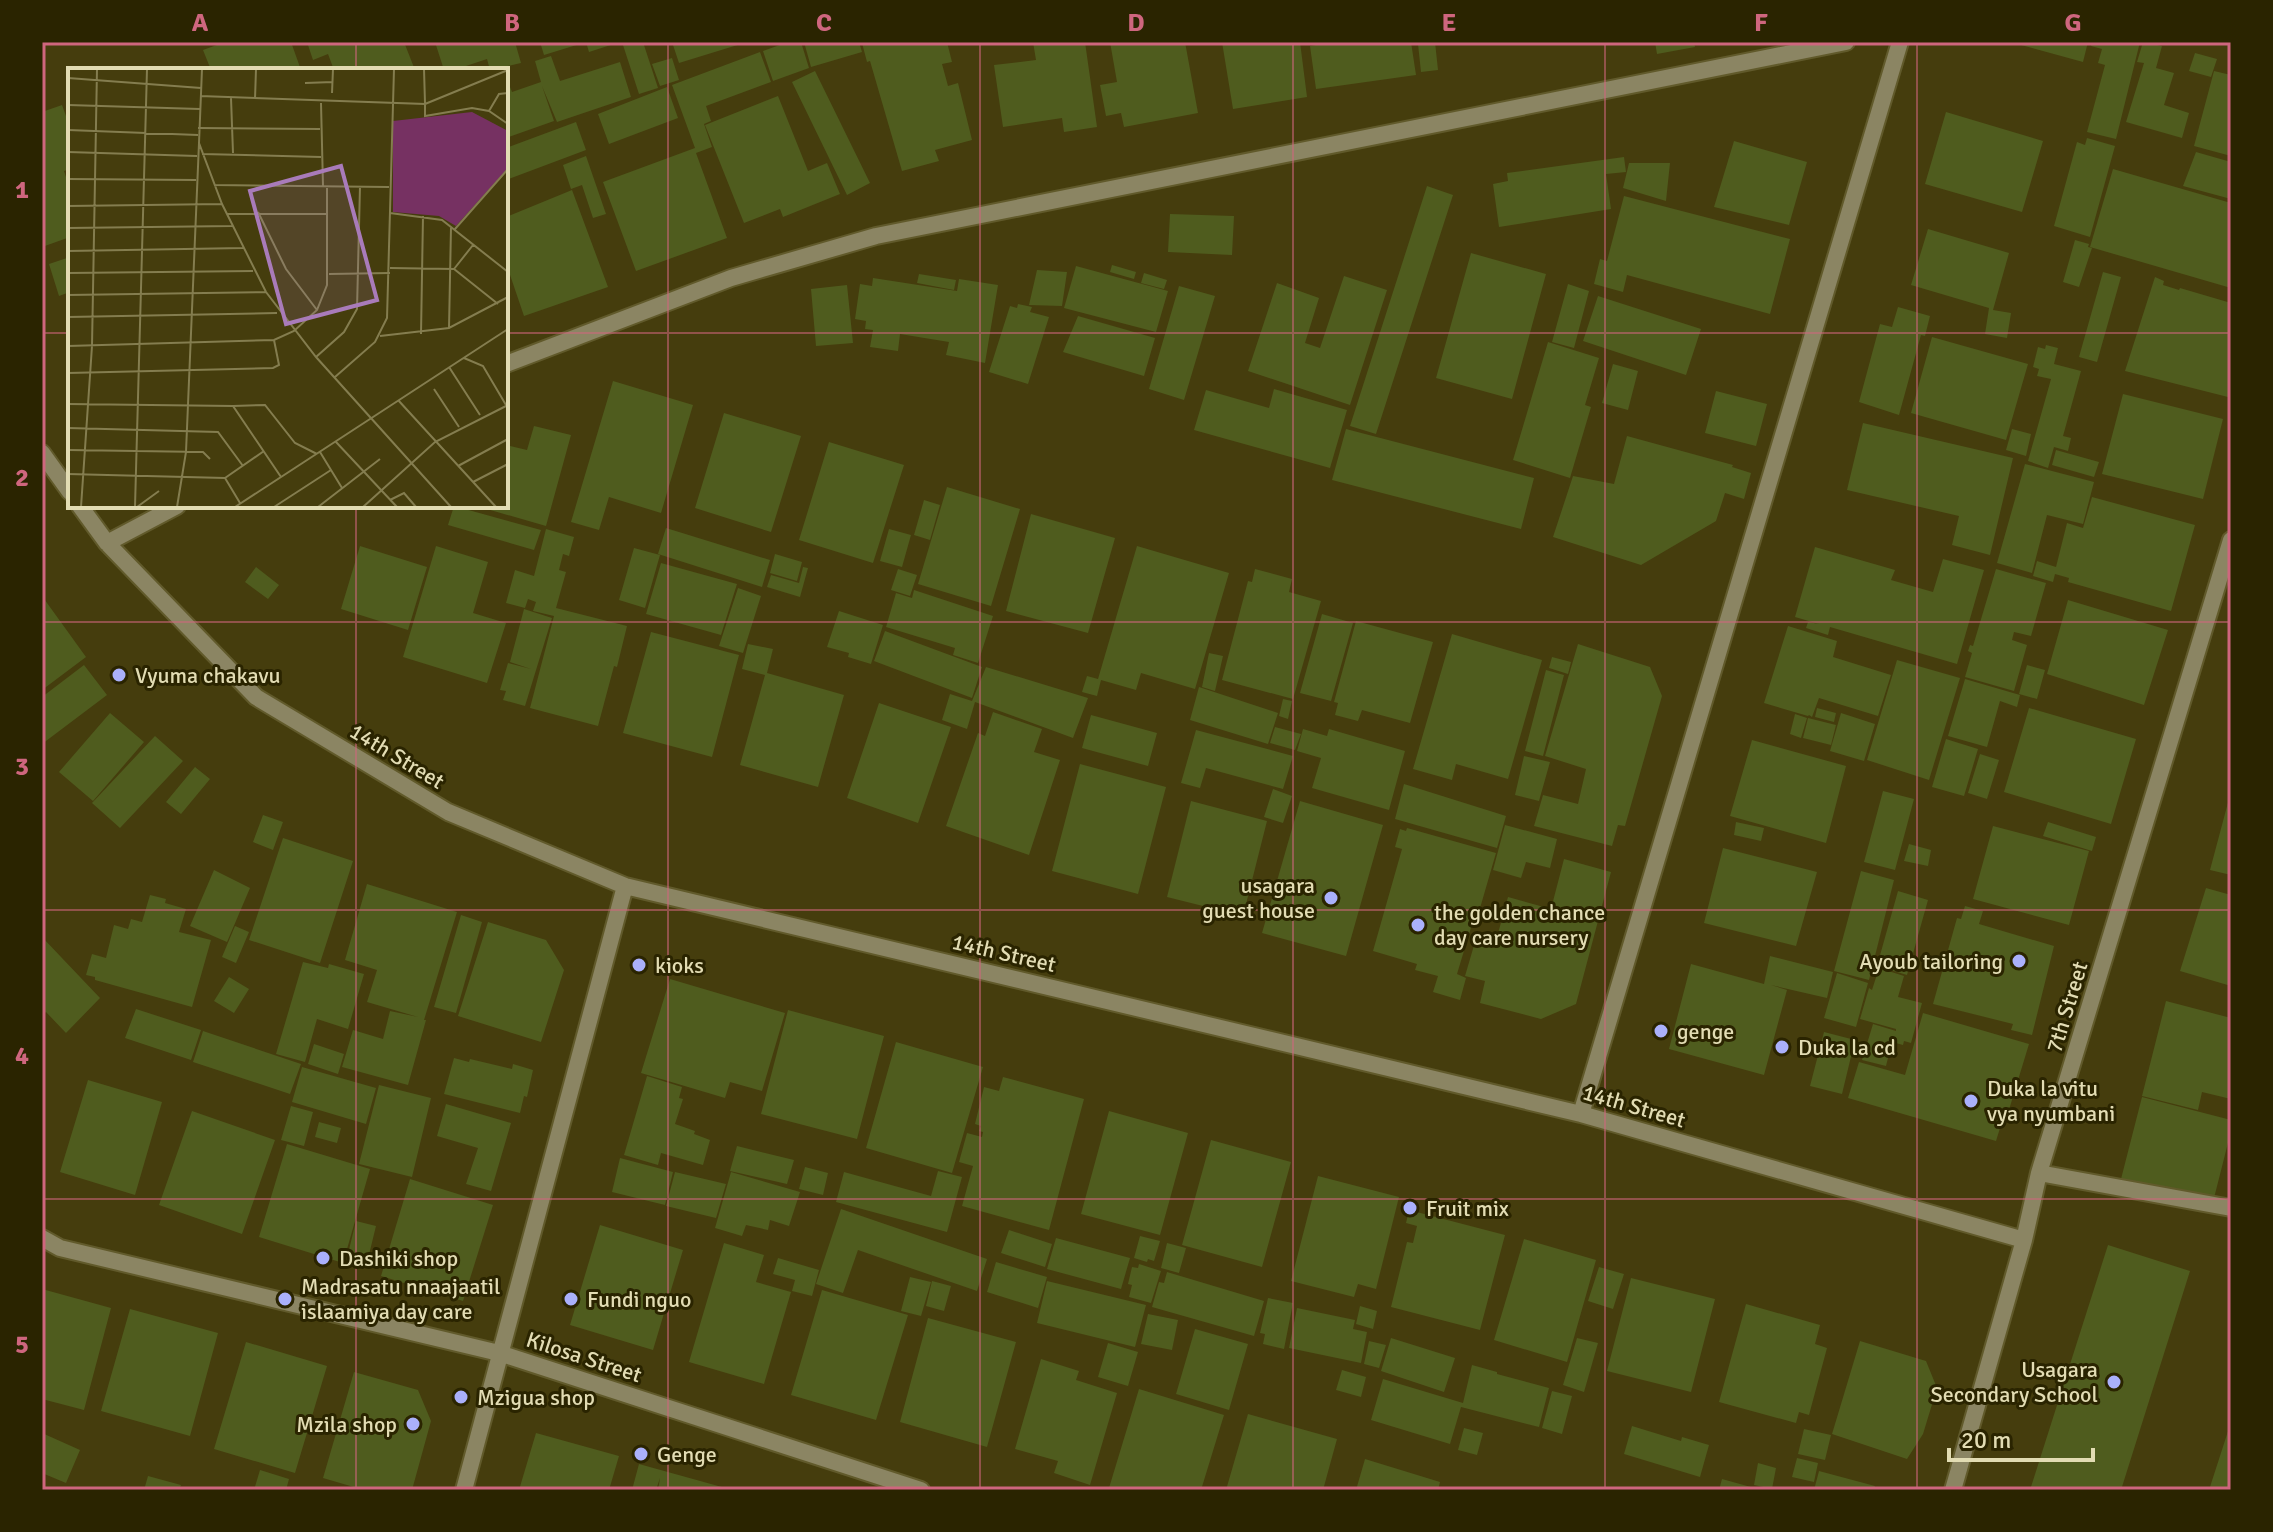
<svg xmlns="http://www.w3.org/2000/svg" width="2273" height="1532" viewBox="0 0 2273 1532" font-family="Signika,sans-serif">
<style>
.building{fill:#4f5c1e}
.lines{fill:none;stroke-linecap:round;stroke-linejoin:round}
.street-casing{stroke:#615a2b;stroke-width:20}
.street{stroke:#8b8563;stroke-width:16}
.grid{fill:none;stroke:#cf667e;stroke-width:2;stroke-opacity:0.55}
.poi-dot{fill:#aab0fb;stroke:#2a2400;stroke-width:3}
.labels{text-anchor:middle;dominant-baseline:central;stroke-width:6;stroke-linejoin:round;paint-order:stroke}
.poi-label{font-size:22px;fill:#e2dcb3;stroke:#2a2400;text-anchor:start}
.street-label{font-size:22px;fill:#e2dcb3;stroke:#2a2400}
.inset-road{fill:none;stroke:#847d4f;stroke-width:2}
.view{fill:#a97bba;fill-opacity:0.15;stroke:#a97bba;stroke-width:4}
.inset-edge{fill:none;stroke:#e2dcb3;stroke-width:4}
.neatline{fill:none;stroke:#cf667e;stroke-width:3}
.grid-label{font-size:26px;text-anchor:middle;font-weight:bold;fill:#cf667e}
</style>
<rect width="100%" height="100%" fill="#453d0d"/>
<path class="building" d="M225,42H291L301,70H211L203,50Z
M307,42H404L415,70H334L328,54L313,60Z
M435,42H515L521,63L490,70L487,59L454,70H444Z
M540,42H582L583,43L544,55Z
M586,42H617V43L589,52Z
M622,42H643L658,88L639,94Z
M672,42H744V43L679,63Z
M788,42H801L809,68L773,81L763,51Z
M804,42H859L862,52L811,67Z
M865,42H947L952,62L942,64L948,86L958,83L972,140L935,150L939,161L902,171L870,61L867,62L862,43Z
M1033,42H1085L1097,127L1064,132L1062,118L1003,127L994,65L1036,60Z
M1110,42H1185L1198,113L1124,127L1121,113L1106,116L1100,85L1117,82Z
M1222,42H1300L1307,97L1233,109Z
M1333,42H1411L1416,75L1316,89L1310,46Z
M1435,42L1438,70L1421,72L1418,44Z
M1655,42H1694L1695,47L1657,54Z
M2010,42H2088L2083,62Z
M2092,42H2140L2116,139L2087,132L2105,65L2098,63L2102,49L2091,46Z
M2143,42L2162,46L2156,68L2174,73L2164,105L2189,113L2182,138L2126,122L2144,63L2137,62Z
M760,52L771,82L706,106L711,121L704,124L712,147L696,153L727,238L636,271L603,182L695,148L672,85Z
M2195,53L2217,59L2211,77L2189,71Z
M551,56L560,81L620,62L631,97L557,122L542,86L554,121L506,138V77L512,92L541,82L535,61Z
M672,58L679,80L660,86L652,64Z
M815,71L870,183L847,195L792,82Z
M2214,71L2231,75V156L2194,146Z
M667,87L678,118L609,144L598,114Z
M778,96L808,171L827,163L840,194L783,217L780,209L744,223L705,125Z
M62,105L70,127V169L64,171L70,189V237L42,247V112Z
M1946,112L2043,141L2022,212L1925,184Z
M576,122L586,150L506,180V148Z
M2087,138L2115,146L2090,237L2054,226L2077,142L2085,145Z
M1734,141L1807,162L1789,225L1714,207Z
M2196,152L2231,162V199L2183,186Z
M586,156L606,214L593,218L582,185L571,189L563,165Z
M1624,157L1626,172L1606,174L1611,209L1499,227L1493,184L1508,181L1507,173Z
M1629,163H1670L1666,201L1623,188Z
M2113,169L2231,203V288L2090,247Z
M1427,186L1453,195L1376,434L1350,426Z
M572,190L608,287L524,316L506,263V217Z
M1624,196L1790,239L1770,314L1627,275L1623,292L1594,284L1600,259L1607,261Z
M1170,214L1234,216L1232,255L1168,252Z
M1928,229L2009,253L1993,310L2011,313L2007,338L1985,334L1989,308L1911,285Z
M2075,240L2089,244L2088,247L2092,248L2079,287L2063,282Z
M1471,253L1546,274L1512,399L1436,378Z
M70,257V292L59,296L49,264Z
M1112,265L1136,272L1134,279L1110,272Z
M1076,266L1168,291L1156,332L1064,308Z
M1037,270L1067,272L1062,306L1029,305Z
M2103,272L2121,277L2097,362L2079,357Z
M1144,273L1167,280L1164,289L1141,283Z
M919,274L956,280L954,290L917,283Z
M1344,276L1387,290L1350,405L1248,371L1277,283L1319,298L1305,343L1320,348Z
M2155,277L2164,281L2163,285L2179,290L2180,288L2231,303V386L2228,397L2125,371Z
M873,278L957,291L959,279L998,285L985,363L946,355L949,342L900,334L898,351L870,347L873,330L865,329L866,321L855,319L860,284L872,286Z
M1568,284L1589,291L1574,348L1552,342Z
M847,285L853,343L816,346L811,289Z
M1179,286L1215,296L1184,400L1149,389Z
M1598,296L1701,329L1686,375L1583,341Z
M1018,304L1032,307L1030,312L1049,317L1028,384L989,372L1010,306L1017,308Z
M1898,307L1930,316L1925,336L1921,335L1899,415L1859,402L1880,324L1892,327Z
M1078,316L1155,338L1144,376L1063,352Z
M1932,337L2028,364L2006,440L1911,413Z
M1548,342L1599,358L1585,405L1591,407L1570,478L1513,460Z
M2046,345L2058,348L2054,364L2081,371L2063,436L2071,438L2068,451L2054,447L2048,468L2028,461L2051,379L2037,376L2039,369L2033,367L2038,347L2045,349Z
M1613,364L1638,371L1628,410L1602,403Z
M613,381L693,405L661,513L609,497L599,530L571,522Z
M1274,389L1347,410L1330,468L1194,430L1206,390L1269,408Z
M1716,391L1767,404L1756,446L1705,433Z
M2123,394L2223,419L2203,499L2102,474Z
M724,413L801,436L771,532L695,508Z
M1863,423L2013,458L1990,555L1952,545L1959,516L1847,490Z
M534,426L571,435L546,526L480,507L506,506V445L527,450Z
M1346,429L1534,478L1521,529L1332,480Z
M2012,429L2031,434L2026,456L2006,450Z
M1627,436L1733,465L1732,467L1751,473L1744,499L1725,493L1716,521L1641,565L1553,537L1573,476L1614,484Z
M829,442L904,465L873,563L799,540Z
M2056,450L2099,462L2094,477L2052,465Z
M2025,464L2094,482L2083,524L2047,515L2032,573L1997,563Z
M947,487L1020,509L991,606L918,584Z
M2092,497L2195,525L2171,611L2068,582L2069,578L2055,574L2053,582L2033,576L2037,561L2056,567L2067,523L2083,528Z
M924,500L940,505L930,540L914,535Z
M454,506L541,530L534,550L448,525Z
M1031,514L1115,538L1088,633L1006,611Z
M666,528L770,560L762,587L658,554Z
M546,529L574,537L569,556L563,554L559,570L566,572L556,608L627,626L617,667L614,666L598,726L530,708L554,616L533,611L536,602L528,599L525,608L506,603L515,570L534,576Z
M889,529L911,535L902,567L880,561Z
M360,546L427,567L408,630L341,609Z
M436,546L488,562L473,613L506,623L487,683L403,657Z
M1137,546L1229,573L1195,689L1141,673L1136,690L1101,680L1097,696L1082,692L1087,676L1098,679Z
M1815,547L1895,570L1891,580L1933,592L1943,559L1984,570L1957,664L1830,627L1828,635L1806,628L1808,622L1819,624L1795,617Z
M634,548L660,555L645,608L619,600Z
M775,554L802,562L797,581L770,573Z
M661,563L737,584L721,635L646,614Z
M256,567L279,585L268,599L245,582Z
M803,567L808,568L800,597L767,587L771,575L799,583Z
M898,569L917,575L910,596L891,590Z
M1255,569L1292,579L1289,592L1321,601L1293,699L1222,680L1248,581L1252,582Z
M1996,569L2046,583L2031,636L2014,632L2012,640L2027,645L2014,691L1965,677L1972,653L1968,651L1970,645L1973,646Z
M738,588L761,596L743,653L719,646Z
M914,590L993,616L978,663L953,655L955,648L886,627L896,593L912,598Z
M42,596L86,657L42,690Z
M2068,600L2168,630L2144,705L2047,674Z
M524,609L552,618L525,706L503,700L506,691L500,690L508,663L531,669L510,662Z
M839,611L883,625L871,664L848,657L849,653L827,647Z
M1322,614L1353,623L1331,701L1300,693Z
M1356,621L1433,642L1410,723L1362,710L1358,721L1335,715L1338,703L1334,702Z
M1788,626L1837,641L1833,657L1891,675L1878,716L1819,698L1812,717L1809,715L1808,716L1764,703Z
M885,631L982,667L972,698L874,661Z
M651,632L739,655L712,757L623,733Z
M1452,634L1542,660L1508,779L1456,764L1452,780L1413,769Z
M748,644L773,649L767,673L844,695L818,787L740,765L765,675L742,669Z
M1578,644L1650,667L1662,696L1625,826L1618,825L1612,846L1534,826L1543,795L1578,804L1586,769L1545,756Z
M1209,653L1223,656L1215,691L1202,687Z
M1552,657L1571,662L1568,674L1549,668Z
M1897,660L1960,678L1929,780L1867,760Z
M84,665L107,695L42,744V697Z
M2027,665L2045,670L2037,699L2019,694Z
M986,667L1088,698L1073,738L975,702L967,729L942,720L950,694L972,701Z
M1546,670L1564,675L1543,756L1525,751Z
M1965,679L2020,695L2017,707L2000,701L1987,747L1948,736Z
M1199,687L1278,713L1268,744L1190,720Z
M1283,699L1292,701L1288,719L1279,716Z
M879,703L951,727L918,823L847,798Z
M1817,708L1836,713L1834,722L1815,717Z
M2029,708L2136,739L2111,824L2004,792Z
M993,712L1042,729L1034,752L1060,760L1029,855L946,826L978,733L985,736Z
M110,713L144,742L93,801L59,772Z
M1841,713L1875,724L1864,761L1830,751Z
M1795,714L1807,718L1801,738L1790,734Z
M1091,715L1157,733L1148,766L1082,748Z
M1808,718L1836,725L1831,745L1803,738Z
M1275,727L1301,734L1295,750L1270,743Z
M1303,729L1327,736L1329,729L1405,751L1389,810L1312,788L1321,758L1297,751Z
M1196,730L1293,756L1283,789L1206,768L1200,788L1181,783Z
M155,736L183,761L120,828L92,803Z
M1946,739L1978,749L1964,796L1932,787Z
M1752,740L1846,766L1826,843L1730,816Z
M1980,754L1999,760L1987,799L1968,793Z
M1524,756L1550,762L1539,801L1515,795Z
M1080,764L1166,787L1138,894L1052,871Z
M195,767L210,779L181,814L166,802Z
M1404,784L1506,816L1497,848L1395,819Z
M1273,789L1292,796L1283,823L1264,817Z
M1883,791L1914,799L1895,870L1864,862Z
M2230,795H2231V875L2210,870Z
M1191,801L1267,821L1243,916L1167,897Z
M1300,801L1383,825L1346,956L1262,933Z
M263,815L283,822L273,850L253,842Z
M1736,822L1764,828L1761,841L1734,835Z
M2048,822L2096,837L2092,851L2043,836Z
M1505,825L1557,839L1550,868L1526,862L1521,878L1493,870Z
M1993,826L2089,851L2069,925L1973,899Z
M1407,828L1496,853L1476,922L1473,921L1457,974L1466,978L1460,1000L1433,992L1438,976L1415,970L1417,964L1373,951L1402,849L1395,847L1400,829L1406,831Z
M283,838L353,861L320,963L249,940Z
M1909,844L1931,850L1928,866L1904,861Z
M1723,848L1817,872L1796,946L1704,923Z
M1564,859L1611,872L1576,1004L1541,1019L1480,1003L1485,981L1465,976L1475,942L1494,948L1508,897L1551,909Z
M214,870L250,888L227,942L190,926Z
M1861,871L1894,880L1869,980L1834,971Z
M367,884L457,912L424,1020H426L408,1085L342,1067L353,1030L383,1039L390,1011L418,1017L367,1002L377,970L345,960Z
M2206,888L2231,895V986L2180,971Z
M1898,891L1928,900L1907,975L1877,966Z
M150,895L166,899L165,903L186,909L179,932L211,940L192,1007L95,980V977L86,975L92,954L106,958L114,925L128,929L131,919L142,922Z
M1965,906L1983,911L1979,924L2054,946L2032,1035L2011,1030L2013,1024L1933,1004L1957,918L1961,919Z
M461,915L482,922L456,1013L434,1007Z
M488,922L546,940L564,970L541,1042L458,1016Z
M235,926L249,932L236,963L222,957Z
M42,937L100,998L66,1033L46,1012L42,1015Z
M1770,956L1833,972L1827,998L1771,985L1787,990L1764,1075L1669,1049L1691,964L1764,984Z
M303,962L328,968L329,964L364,974L348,1029L317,1019L305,1062L276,1054Z
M1879,968L1904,976L1898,997L1922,1003L1911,1043L1904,1041L1903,1045L1892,1042L1886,1066L1862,1060L1873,1024L1896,1031V1029L1860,1019L1869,988L1872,990Z
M1837,973L1868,983L1856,1027L1824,1018Z
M229,977L249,989L234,1013L214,1001Z
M670,979L785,1013L762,1091L730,1082L725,1098L641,1073Z
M2166,1001L2231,1018V1099L2202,1092L2198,1110L2142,1096Z
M136,1009L201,1030L191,1060L125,1038Z
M788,1010L884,1036L857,1139L761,1114Z
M1923,1013L2029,1044L2008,1113L2005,1112L1996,1141L1848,1098L1859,1062L1905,1075Z
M203,1031L301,1064L290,1094L193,1062Z
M1824,1032L1855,1040L1842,1094L1810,1086Z
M896,1042L983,1067L952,1173L866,1148Z
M314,1044L344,1054L338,1074L308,1064Z
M454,1058L469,1062L470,1059L512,1069L513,1064L533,1070L527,1097L524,1096L520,1113L444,1094Z
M302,1067L376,1088L366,1124L292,1102Z
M647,1076L682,1087L679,1098L683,1099L675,1124L695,1131L694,1134L710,1140L703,1165L661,1153L658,1165L624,1155Z
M1003,1077L1084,1099L1049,1230L962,1206L973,1166L959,1162L967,1133L982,1137L983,1132L979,1131L981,1126L975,1124L984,1087L999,1091Z
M88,1080L162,1102L135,1195L60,1172Z
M379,1085L431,1098L412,1177L359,1164Z
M2142,1097L2231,1120V1131L2213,1202L2121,1179Z
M446,1104L511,1123L491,1191L466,1184L478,1148L437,1136Z
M291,1106L313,1112L304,1146L281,1140Z
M192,1111L275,1140L242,1234L159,1205Z
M1109,1111L1188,1133L1160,1235L1081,1214Z
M319,1122L341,1128L337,1143L315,1137Z
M1211,1140L1291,1162L1262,1267L1182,1245Z
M287,1144L370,1169L343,1263L259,1237Z
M737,1146L794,1160L787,1184L730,1171Z
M620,1158L673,1172L665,1205L612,1192Z
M805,1167L828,1173L823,1195L799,1189Z
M938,1171L962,1177L947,1232L836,1202L844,1172L931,1196Z
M675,1172L726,1184L716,1218L666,1206Z
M731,1172L800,1192L789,1226L770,1220L768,1230L746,1225L742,1236L715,1228Z
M1318,1176L1399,1197L1376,1289L1358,1284L1354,1297L1291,1281Z
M410,1179L493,1205L463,1301L381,1276Z
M841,1209L987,1259L977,1291L858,1250L843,1293L816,1284Z
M1409,1210L1505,1235L1480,1330L1391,1307L1407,1242L1413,1243L1417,1226L1406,1223Z
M356,1221L376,1226L366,1267L346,1262Z
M600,1225L683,1250L653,1350L570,1325Z
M1009,1230L1052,1244L1045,1267L1001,1253Z
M1140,1236L1160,1241L1154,1261L1148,1259L1147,1262L1134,1258Z
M1056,1238L1130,1258L1121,1289L1047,1269Z
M1524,1239L1596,1260L1567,1362L1494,1340Z
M724,1243L764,1255L756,1282L791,1292L764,1384L689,1362Z
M1167,1243L1186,1248L1179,1273L1161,1268Z
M2108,1245L2190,1271L2121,1490H2030Z
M778,1258L819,1270L812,1296L792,1291L795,1280L773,1274Z
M996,1262L1047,1277L1038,1308L987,1292Z
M1139,1264L1161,1271L1151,1303L1129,1297L1132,1285L1128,1284L1132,1267L1138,1268Z
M1599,1267L1624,1274L1613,1309L1588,1301Z
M1167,1272L1264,1301L1254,1336L1152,1307L1159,1282L1164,1283Z
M910,1277L931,1282L921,1316L901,1311Z
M1631,1278L1715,1299L1691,1392L1607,1371Z
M932,1281L951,1286L944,1311L926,1306Z
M1047,1281L1146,1305L1135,1347L1037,1323Z
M42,1289L111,1308L84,1410L42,1399Z
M822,1290L908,1315L876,1420L791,1395Z
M1268,1298L1293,1303L1284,1349L1263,1344L1265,1334L1260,1333Z
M1746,1304L1820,1325L1815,1344L1827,1348L1809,1415L1799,1412L1796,1423L1719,1402Z
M1360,1306L1377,1311L1373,1329L1356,1324Z
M1297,1308L1355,1320L1353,1329L1367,1332L1361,1363L1289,1348Z
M130,1309L218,1333L190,1436L101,1411Z
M1148,1314L1178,1320L1172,1350L1141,1344Z
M928,1318L1016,1342L987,1447L900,1422Z
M1195,1329L1248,1344L1229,1410L1176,1394Z
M1391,1338L1455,1358L1444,1392L1381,1371Z
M1577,1338L1598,1343L1584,1392L1563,1385Z
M1369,1341L1386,1345L1379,1368L1364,1364Z
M1860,1341L1926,1361L1937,1388L1923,1434L1907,1459L1832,1434Z
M246,1342L327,1366L295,1473L214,1449Z
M1108,1343L1138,1352L1128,1386L1098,1377Z
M1041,1359L1079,1371L1076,1380L1117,1393L1090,1485L1054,1473L1058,1461L1015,1449Z
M1472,1365L1497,1372V1374L1549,1388L1539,1427L1461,1407L1450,1444L1371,1420L1383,1379L1463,1403Z
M1342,1370L1366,1377L1361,1397L1336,1390Z
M354,1372L418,1390L431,1421L412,1490H364L323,1478Z
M1139,1389L1224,1415L1201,1490H1117L1109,1488Z
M1552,1391L1572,1396L1562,1434L1542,1428Z
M1248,1414L1337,1439L1323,1490H1226Z
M2230,1425L2231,1490H2209Z
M1632,1426L1681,1441L1682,1437L1709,1445L1700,1477L1624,1454Z
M1464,1428L1483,1433L1477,1455L1458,1450Z
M1804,1429L1831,1435L1825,1460L1798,1454Z
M42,1433L80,1450L66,1483L42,1473Z
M536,1433L619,1456L609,1490H519Z
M1797,1458L1818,1463L1814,1482L1792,1477Z
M1365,1459L1440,1482L1438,1490H1356Z
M1758,1463L1776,1468L1772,1489L1754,1485Z
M639,1464L729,1489L728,1490H658L660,1478L656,1490H632Z
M260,1470L289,1479L286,1490H254Z
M1819,1471L1875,1486L1874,1490H1814Z
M148,1476L181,1485L179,1490H144Z
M1722,1479L1758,1489V1490H1719Z"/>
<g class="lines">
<defs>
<path id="street" d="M506,364L731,278L876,236L1846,42
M42,453L70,492
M80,506L107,543L256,697L448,812L625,886L1581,1114L2024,1240
M107,543L177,506
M1581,1114L1900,42
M2039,1173L2231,1208
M42,1238L60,1248L499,1353L921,1490
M464,1490L625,886
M1953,1490L2024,1240L2039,1173L2231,540"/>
</defs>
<use href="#street" class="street-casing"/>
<use href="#street" class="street"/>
</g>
<path class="grid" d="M356,42V70M668,42V1490M980,42V1490M1293,42V1490M1605,42V1490M1917,42V1490M42,333H70M506,333H2231M356,506V1490M42,622H2231M42,910H2231M42,1199H2231"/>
<g class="poi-dot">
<circle cx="119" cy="675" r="8"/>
<circle cx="1331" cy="898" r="8"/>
<circle cx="1418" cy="925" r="8"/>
<circle cx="2019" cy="961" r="8"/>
<circle cx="639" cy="965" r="8"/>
<circle cx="1661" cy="1031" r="8"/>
<circle cx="1782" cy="1047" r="8"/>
<circle cx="1971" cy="1101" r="8"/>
<circle cx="1410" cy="1208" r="8"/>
<circle cx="323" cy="1258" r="8"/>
<circle cx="285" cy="1299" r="8"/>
<circle cx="571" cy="1299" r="8"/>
<circle cx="2114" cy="1382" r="8"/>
<circle cx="461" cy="1397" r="8"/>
<circle cx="413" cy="1424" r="8"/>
<circle cx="641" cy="1454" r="8"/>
</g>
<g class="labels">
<g class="poi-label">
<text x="135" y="675">Vyuma chakavu</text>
<text x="1315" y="885" text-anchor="end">usagara<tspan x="1315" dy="25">guest house</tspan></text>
<text x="1434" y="912">the golden chance<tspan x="1434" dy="25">day care nursery</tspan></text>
<text x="2003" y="961" text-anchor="end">Ayoub tailoring</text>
<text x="655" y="965">kioks</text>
<text x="1677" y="1031">genge</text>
<text x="1798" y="1047">Duka la cd</text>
<text x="1987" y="1088">Duka la vitu<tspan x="1987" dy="25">vya nyumbani</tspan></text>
<text x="1426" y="1208">Fruit mix</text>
<text x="339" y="1258">Dashiki shop</text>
<text x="301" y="1286">Madrasatu nnaajaatil<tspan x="301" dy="25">islaamiya day care</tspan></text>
<text x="587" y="1299">Fundi nguo</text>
<text x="2098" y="1369" text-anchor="end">Usagara<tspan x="2098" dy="25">Secondary School</tspan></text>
<text x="477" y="1397">Mzigua shop</text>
<text x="397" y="1424" text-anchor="end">Mzila shop</text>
<text x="657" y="1454">Genge</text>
</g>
<g class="street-label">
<text transform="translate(397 756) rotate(31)">14th Street</text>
<text transform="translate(1004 953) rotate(13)">14th Street</text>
<text transform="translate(2067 1007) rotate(-73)">7th Street</text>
<text transform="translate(1634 1106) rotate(16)">14th Street</text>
<text transform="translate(584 1357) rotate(18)">Kilosa Street</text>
</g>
</g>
<g transform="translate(68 68)">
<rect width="440" height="440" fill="#453d0d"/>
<path d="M404,44L440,63V100L388,158L371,148L325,144V53Z" fill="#763162"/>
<path class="inset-road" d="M134,1L131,75L154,136L198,224L248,289L383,439M356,1L357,35M0,10L133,20M237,15L265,14M264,25L265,1M132,28L357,36V48L404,40L421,43L440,56M163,30L165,85M187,31L188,1M253,35L255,118M357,36L440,2M0,37L132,41M421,43L431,26L440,25M130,60L252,61M0,62L130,67M0,84L129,88M134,86L253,89M0,111L128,112M146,117L321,119M0,138L154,136M190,144L218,201L249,242M322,145L374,152L440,204M158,146H259M0,160L164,158M387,161L440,101M0,183L175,180M322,200L386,201L430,236M386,201L405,177M0,205L185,203M261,206L322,205M0,227L198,224M0,249L209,245M381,260L383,159M353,266L355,148M312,268L381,260L440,229M0,278L206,272L226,263L249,242L259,217V118M248,289L276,264L289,241L292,118M396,290L415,298L438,337M381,299L412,347M0,305L205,300L211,297L206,272M267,309L307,274L319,250L326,1M366,321L391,359M330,332L428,439M0,336L165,338L213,409M165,338L197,337L227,375L249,386M0,360L150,364L175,398M268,374L329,439M0,382L135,384L142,391M252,384L274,420M390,398L440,371M0,406L157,410M157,410L196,383M157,410L172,435M405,414L440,396M322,432L336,425L348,439M13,439L24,278L29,1M67,439L79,1M69,439L91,423M109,439L118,384L131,75M167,439L440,261M206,439L263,402M250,439L312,391M295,439L367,374L440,337"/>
<path class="view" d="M273,98L309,232L218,256L182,123Z"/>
<rect width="440" height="440" class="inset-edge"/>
</g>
<rect width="2273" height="1532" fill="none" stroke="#2a2400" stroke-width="88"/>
<path d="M1949 1448v12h144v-12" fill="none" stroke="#e2dcb3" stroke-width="4"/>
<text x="1961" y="1448" font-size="24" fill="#e2dcb3" stroke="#2a2400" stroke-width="6" paint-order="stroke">20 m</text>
<rect x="44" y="44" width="2185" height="1444" class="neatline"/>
<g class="grid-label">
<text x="200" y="31">A</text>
<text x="512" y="31">B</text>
<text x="824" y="31">C</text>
<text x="1136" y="31">D</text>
<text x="1449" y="31">E</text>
<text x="1761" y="31">F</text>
<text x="2073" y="31">G</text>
<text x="22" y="198">1</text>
<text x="22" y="486">2</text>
<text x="22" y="775">3</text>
<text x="22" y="1064">4</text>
<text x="22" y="1353">5</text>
</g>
</svg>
